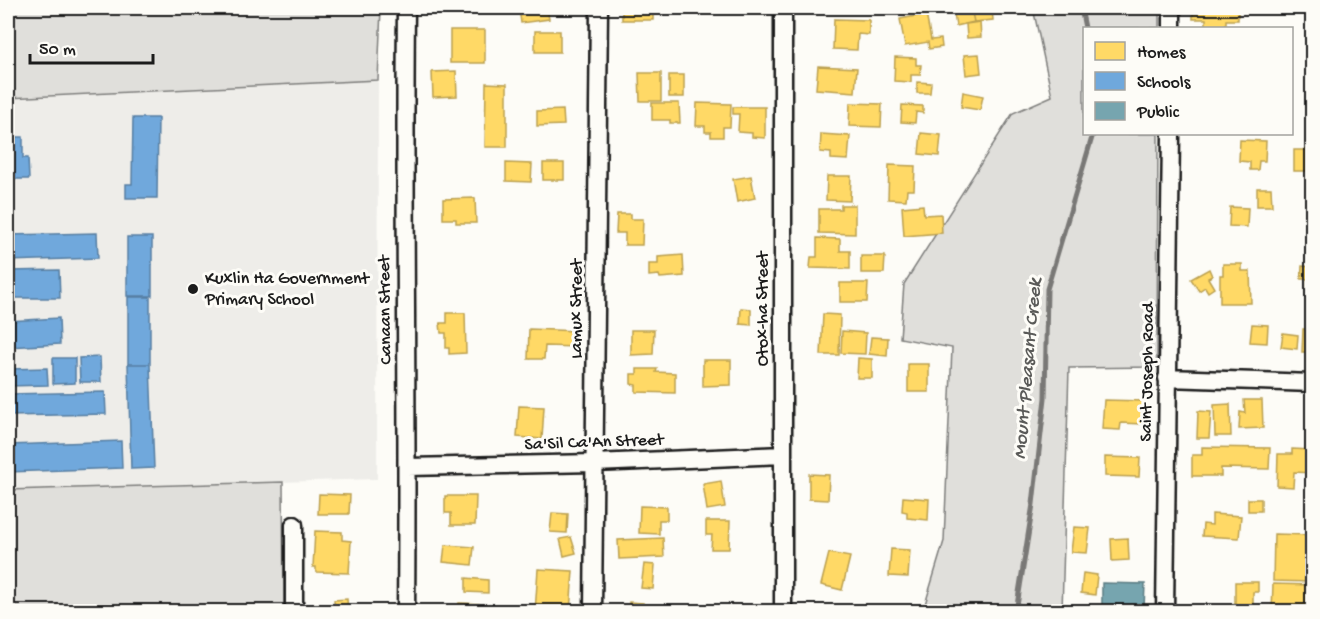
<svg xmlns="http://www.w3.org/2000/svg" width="1320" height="619" viewBox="0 0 1320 619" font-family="'Gochi Hand',sans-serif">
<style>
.built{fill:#eeede9}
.green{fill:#e0dfdb;stroke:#7e7e7c;stroke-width:1.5}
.homes{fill:#ffd966;stroke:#bba050;stroke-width:1.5}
.schools{fill:#6fa8dc;stroke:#567ea2;stroke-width:1.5}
.public{fill:#76a5af;stroke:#5b7c83;stroke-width:1.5}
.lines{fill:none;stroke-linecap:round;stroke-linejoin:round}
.stream{stroke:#797876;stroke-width:5}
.street-casing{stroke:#1c1c1c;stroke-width:21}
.street{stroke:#fdfcf7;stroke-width:16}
.poi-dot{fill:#1c1c1c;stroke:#fdfcf7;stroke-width:2}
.labels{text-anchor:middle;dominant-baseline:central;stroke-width:6;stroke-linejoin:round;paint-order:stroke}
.poi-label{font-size:18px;fill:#1c1c1c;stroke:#fdfcf7;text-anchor:start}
.street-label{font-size:18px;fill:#1c1c1c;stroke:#fdfcf7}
.water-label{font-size:20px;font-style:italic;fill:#5a5a58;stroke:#fdfcf7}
</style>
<rect width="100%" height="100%" fill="#fdfcf7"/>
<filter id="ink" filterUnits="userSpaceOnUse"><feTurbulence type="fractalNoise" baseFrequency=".0167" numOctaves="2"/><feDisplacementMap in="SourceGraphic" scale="12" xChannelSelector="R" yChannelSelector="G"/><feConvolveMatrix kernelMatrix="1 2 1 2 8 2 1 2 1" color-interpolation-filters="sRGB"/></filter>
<g filter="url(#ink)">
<path class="built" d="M378,80L377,479L8,490V98Z"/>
<path class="green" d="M8,8H381L378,80L8,98Z
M1033,8H1159V28H1084V134H1158L1157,367L1069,368L1062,611H923L944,541L952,348L900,338L904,284L1013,113L1052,96Z
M283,482L284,611H8V490Z"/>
<path class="homes" d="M519,8H547L549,19L521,23Z
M622,8H653V20H622Z
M953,8H971L974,22L956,26Z
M971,8H992L993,20L974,22Z
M1193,8H1238V20H1226V26H1206V19H1193Z
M926,14L931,40L941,39L942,47L929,49L928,42L905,46L900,19Z
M834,19L869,20V35L858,34L857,50L833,49Z
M980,22L981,37L967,38L966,24Z
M450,30H485V63H450Z
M535,31H560V52H535Z
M979,54L981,73L966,75L964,55Z
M895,57L916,58V65H921L920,75H911V82L894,81Z
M818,66L857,68L855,92L816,89Z
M456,71L457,96L433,97L432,72Z
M639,73H661V101H640Z
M669,75H684V97H669Z
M917,82L931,83L930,93H917Z
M486,83L507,84V147H485Z
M963,92L983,96L980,110L961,107Z
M652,103H679L680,123H670V120H652Z
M697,103L731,104L730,127H723V137H711V132H705V126H696Z
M850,103L882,104L881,127L849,126Z
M902,105L923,106V113L916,112L915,123L901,122Z
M733,107H765V138L752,137V133L738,132L739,114H733Z
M563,110L564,125L537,126V111Z
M921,133L941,135L939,156L919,154Z
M821,134L850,136L848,160L831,159V153L820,152Z
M1240,140L1266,141L1265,161H1259L1258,170H1250V162L1239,161Z
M1294,150H1312V171H1294Z
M506,163L532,164L531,182L506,181Z
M543,163H564V180H543Z
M889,165L915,166L914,190H907L906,200L888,199Z
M751,176L755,198L737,202L733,179Z
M827,176H851L850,201L826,200Z
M1257,188H1271L1272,206H1257Z
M475,198L476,223H456V219H443V199Z
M841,205H855V234L819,233V209H841Z
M923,205L924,215L941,214L942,233L904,236L902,207Z
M1230,207L1248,208L1247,227L1229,226Z
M617,214H631V219H643L642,245H625V233H616Z
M817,238L840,239V251H850V269L810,268L811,257H817Z
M683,255L684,276L660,278L659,275L649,276V264H658V257Z
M861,256H885L884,273H861Z
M1223,264H1242V271H1250L1251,303H1220V275H1223Z
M1302,266L1312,267V294H1308V279H1301Z
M1209,269L1212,276L1208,278L1214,288L1208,292L1205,287L1199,291L1191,279Z
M840,283H868L867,302H840Z
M741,308L751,309V325L740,324Z
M447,313H465L466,353L449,354V348H446V333H441L440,323H447Z
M823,314L840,315L839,355H821Z
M1252,324L1268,325L1267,343L1250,342Z
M529,329L578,331V347L545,346L544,359H528Z
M1303,329H1312V352H1302Z
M631,330H654L653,354L631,355Z
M842,331L866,333L865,354L841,353Z
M1283,333L1298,335L1297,349L1281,347Z
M871,337L888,338L887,356L869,354Z
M858,358L872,359V378H857Z
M703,360H731V385L703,386Z
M908,364H929V392H908Z
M637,369H657L656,372L675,373V393L636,392V385L631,384V374H637Z
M1104,400L1144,401L1143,424L1121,423L1120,430L1102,429Z
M1244,400H1262L1263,428L1239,429L1240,412L1245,413Z
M1230,404L1231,436H1215L1214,405Z
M519,406L544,407L542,439L517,437Z
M1198,411L1211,412L1209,438H1197Z
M1202,447L1270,448L1269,469L1221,468V476H1192V455H1202Z
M1292,449L1312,450V473L1294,472L1293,487L1277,486L1278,454H1292Z
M1105,457L1140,458L1139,477L1105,476Z
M809,474L829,475L828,500L809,499Z
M721,481L725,507L707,510L703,484Z
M319,494L350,495L349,514H318Z
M445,496H476L475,525H451V513H445Z
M903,497L929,499L928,520L907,518V512L902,511Z
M1248,499H1261V511H1248Z
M640,506L667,507V520H659V534L639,533Z
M552,513L568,514L567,533L550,532Z
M1212,514L1241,516L1239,538L1202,536L1203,524L1212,525Z
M706,521H730L729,549H711L712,535H706Z
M1074,527L1090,528L1087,553L1071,552Z
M315,531L342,532V540L351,541L349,573L316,572V567H313Z
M1274,534L1312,535V582L1273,581Z
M571,537L576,553L564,556L560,539Z
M663,538L664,557L619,559L618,540Z
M1128,538L1129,560L1112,561L1111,539Z
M445,545L474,547L472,565L443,562Z
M891,549L910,550L908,577L889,576Z
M829,553L850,557L842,590L821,585Z
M644,564L655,565L653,589L641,588Z
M538,569L573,571L570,612H535Z
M1083,573L1097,575L1095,595L1081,593Z
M466,578L488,580V593L466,592Z
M1235,582H1258V592H1253V612H1235Z
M1273,584L1312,585V612H1272Z
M347,599L348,612H335L334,600Z
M629,602L643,603V612H626V608L629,609Z
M459,603L479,604V612H458Z"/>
<path class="schools" d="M133,118H158L157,198H126V184H132Z
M8,137H23V158H28L29,179H8Z
M97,233L98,258L8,261V235Z
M127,237H152V296H127Z
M59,270L60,298H8V271Z
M128,297H150V364H128Z
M59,318L60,344L8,347V321Z
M100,357L101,382H80L79,358Z
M53,358H75V383L53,384Z
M128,364H150L154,468L131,469Z
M47,368L48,385L8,386V369Z
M105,392L106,414L8,416V394Z
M121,441L122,468L8,472V445Z"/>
<path class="public" d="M1102,583L1145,584L1144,608L1102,607Z"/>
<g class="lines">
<path class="stream" d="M1081,8L1085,28
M1016,612L1033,504L1045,398L1047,289L1093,134"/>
<defs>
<path id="street" d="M1172,8V28
M1167,378L1312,383
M407,467L595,463L782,455
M294,525V612
M406,612C408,410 404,209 406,8
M593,612L599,8
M783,612V8
M1165,612L1171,134"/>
</defs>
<use href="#street" class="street-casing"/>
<use href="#street" class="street"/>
</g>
</g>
<circle class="poi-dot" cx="193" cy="289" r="6"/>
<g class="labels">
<g class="poi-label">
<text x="205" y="279">Kuxlin Ha Government<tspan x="205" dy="21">Primary School</tspan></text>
</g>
<g class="street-label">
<text transform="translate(577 309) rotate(-90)">Lamux Street</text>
<text transform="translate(763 309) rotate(-90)">Otox-ha Street</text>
<text transform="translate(386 310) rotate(-91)">Canaan Street</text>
<text transform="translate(1148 372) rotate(-89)">Saint Joseph Road</text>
<text transform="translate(594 443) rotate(-2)">Sa'Sil Ca'An Street</text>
</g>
<g class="water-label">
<text transform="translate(1029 369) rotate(-85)">Mount Pleasant Creek</text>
</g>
</g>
<rect width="1320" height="619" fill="none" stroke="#fdfcf7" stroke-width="30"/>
<rect x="15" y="15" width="1290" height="589" fill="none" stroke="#1c1c1c" stroke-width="2" filter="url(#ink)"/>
<rect x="1083" y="27" width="210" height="108" fill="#fdfcf7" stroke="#a3a29f" stroke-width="1.5"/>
<rect x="1095" y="42" width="30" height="18" fill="#ffd966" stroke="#a3a29f" stroke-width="1.5"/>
<text x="1137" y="57" font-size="18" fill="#1c1c1c">Homes</text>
<rect x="1095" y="72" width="30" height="18" fill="#6fa8dc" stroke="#a3a29f" stroke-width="1.5"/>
<text x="1137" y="87" font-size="18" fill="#1c1c1c">Schools</text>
<rect x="1095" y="102" width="30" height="18" fill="#76a5af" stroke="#a3a29f" stroke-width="1.5"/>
<text x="1137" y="117" font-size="18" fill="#1c1c1c">Public</text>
<path d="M30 54v9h123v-9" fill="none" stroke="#1c1c1c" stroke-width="3"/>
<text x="39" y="54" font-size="18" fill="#1c1c1c" stroke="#fdfcf7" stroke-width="4.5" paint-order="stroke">50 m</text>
</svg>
